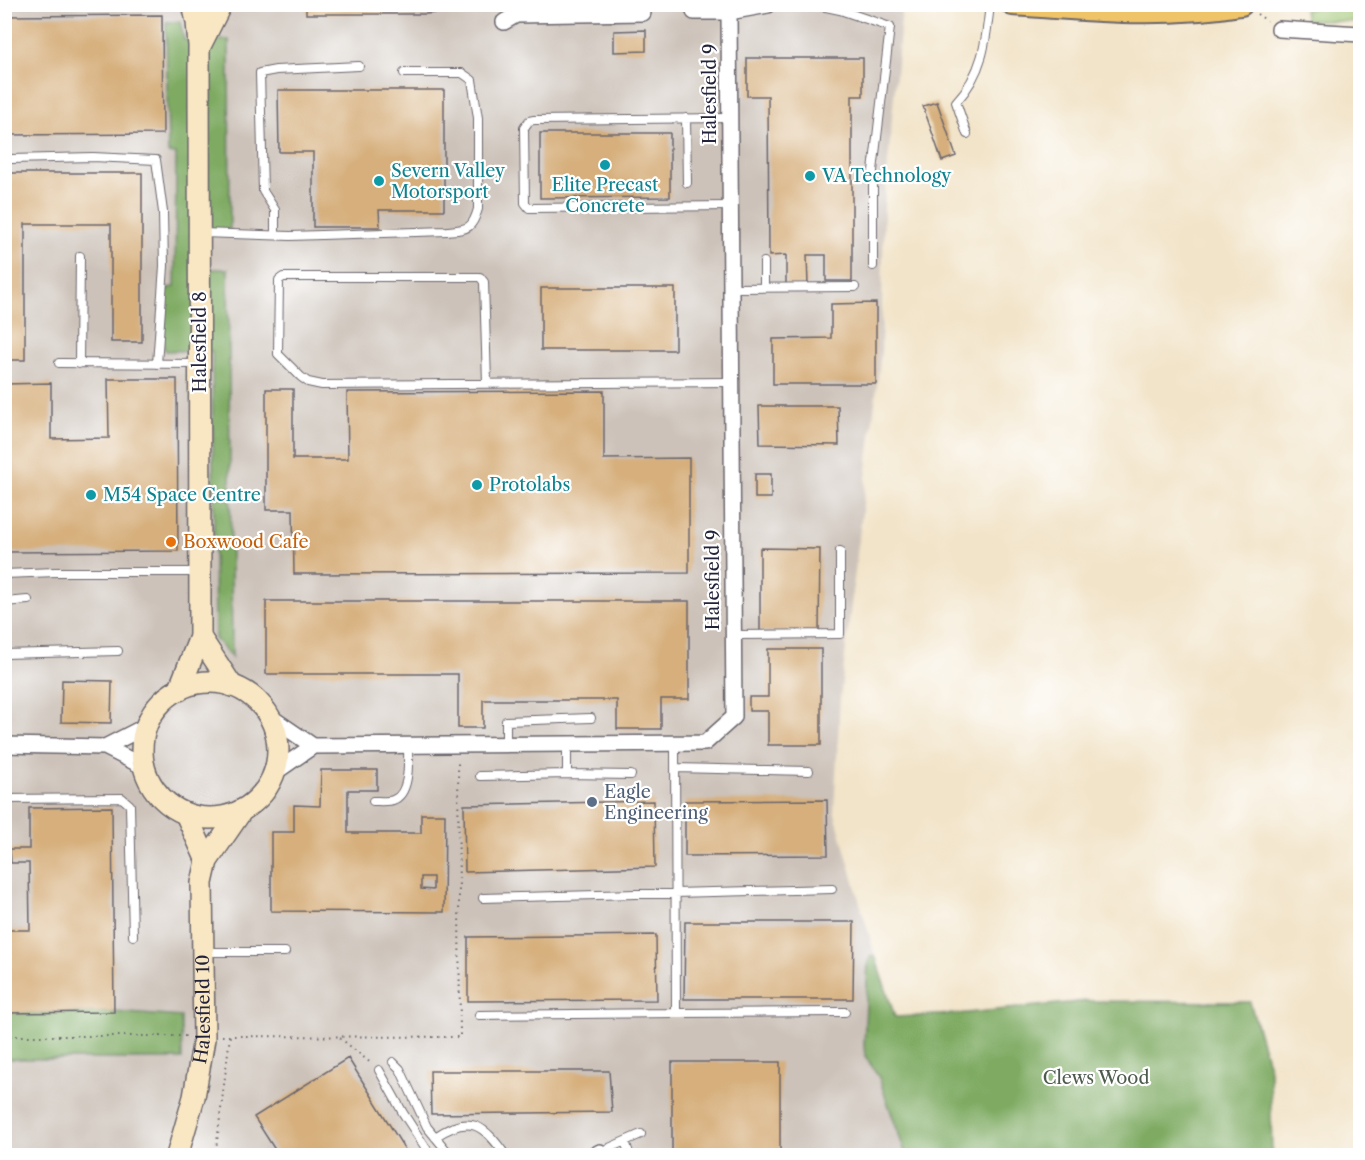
<svg xmlns="http://www.w3.org/2000/svg" width="1365" height="1160" viewBox="0 0 1365 1160" font-family="'Libre Caslon Text',serif">
<style>
.industrial{fill:#ccc2b9}
.green{fill:#9ec46f;stroke:#607355;stroke-width:1.5}
.forest{fill:#7eaa62;stroke:#50664e;stroke-width:1.5}
.building{fill:#d6af7c;fill-rule:evenodd}
.lines{fill:none;stroke-linecap:round;stroke-linejoin:round}
.lane-casing{stroke:#6b666d;stroke-width:10}
.street-casing{stroke:#6b666d;stroke-width:18}
.secondary-casing{stroke:#6b666d;stroke-width:24}
.primary-casing{stroke:#6b666d;stroke-width:26}
.path{stroke:#6b666d;stroke-width:2;stroke-dasharray:1.5 4.5;stroke-linecap:butt}
.lane{stroke:#fff;stroke-width:8}
.street{stroke:#fff;stroke-width:15}
.secondary{stroke:#f9e7c3;stroke-width:21}
.primary{stroke:#efc469;stroke-width:22}
.culture-dot{fill:#0f9aa8;stroke:#fff;stroke-width:2}
.food-dot{fill:#e8710a;stroke:#fff;stroke-width:2}
.service-dot{fill:#5c6f8a;stroke:#fff;stroke-width:2}
.labels{text-anchor:middle;dominant-baseline:central;stroke-width:4.5;stroke-linejoin:round;paint-order:stroke}
.street-label{font-size:18px;fill:#22223b;stroke:#fff}
.culture-label{font-size:18px;fill:#0d838f;stroke:#fff;text-anchor:start}
.food-label{font-size:18px;fill:#c56008;stroke:#fff;text-anchor:start}
.service-label{font-size:18px;fill:#4e5e75;stroke:#fff;text-anchor:start}
.park-label{font-size:18px;fill:#4d5b4d;stroke:#fff}
</style>
<rect width="100%" height="100%" fill="#fff"/>
<filter id="ink" filterUnits="userSpaceOnUse"><feTurbulence type="fractalNoise" baseFrequency=".0167" numOctaves="2"/><feDisplacementMap in="SourceGraphic" scale="12" xChannelSelector="R" yChannelSelector="G"/><feConvolveMatrix kernelMatrix="1 2 1 2 8 2 1 2 1" color-interpolation-filters="sRGB"/></filter>
<filter id="wash" filterUnits="userSpaceOnUse"><feTurbulence type="fractalNoise" baseFrequency=".008" numOctaves="4" result="noise"/><feDisplacementMap in="SourceGraphic" scale="24" xChannelSelector="R" yChannelSelector="G"/><feGaussianBlur stdDeviation="1.35" result="paint"/><feColorMatrix in="noise" values="0 0 0 0 0 0 0 0 0 0 0 0 0 0 0 0 0 1.4 0 .05"/><feComposite in="paint" operator="in"/></filter>
<g filter="url(#wash)">
<rect width="100%" height="100%" fill="#f2e4c9"/>
<path class="industrial" d="M880,4L902,8L884,206L881,351L840,698L834,811L875,956H871L864,1045L865,1056L878,1075L906,1155L5,1156V5Z"/>
<path class="green" d="M1325,5H1360V22L1306,20L1304,10Z"/>
<path class="forest" d="M166,22H180L184,40H229L230,233H206V269H228L232,657L215,639L212,351H166L162,343L167,288L175,287L176,154L168,153Z
M871,956H875L895,1017L956,1014L1088,1001L1250,1002L1270,1070L1272,1155H906L878,1075L865,1056L864,1045L868,962Z
M114,1012L181,1017L182,1059H5V1013Z"/>
<g id="blocks">
<path class="building" d="M306,4H490V7L426,14H306Z
M162,15L163,134L4,135V16Z
M646,30V51L614,52V31Z
M747,58H863V96H852V281H826V255H807L808,285L786,286V255L769,256L768,96H747Z
M278,90H444V210H379L380,227H313V152H279Z
M937,102L956,156L942,161L923,106Z
M540,133H670V197L540,198Z
M4,173H142V342H111V224H25V360H4Z
M541,288H675V350H541Z
M876,303V384H773V339L831,338V304Z
M108,379H177L178,551L4,552V384L51,383V439L109,438Z
M266,389H293V459H348L347,392L604,391V459L689,458V573L294,574L293,510H266Z
M759,406H838L839,445L760,444Z
M755,474H771V498H755Z
M760,548L820,549L819,632L760,631Z
M266,601H689V699H661V729H617V700H483V728H458V674H266Z
M768,649H821V745H768V711H749V697H768Z
M62,680L112,681L111,723L61,722Z
M321,770H377V790H348V833H421V814H445L444,912L271,911V832H294V805L320,806ZM421,877H433V890L421,889Z
M827,800L828,855L685,856V801Z
M654,801L655,867L465,872L464,805Z
M112,807L114,1012L4,1013V930H30L29,863H11L10,849H29V808Z
M685,922H854L853,999H684Z
M656,935L657,1000L468,1001V937Z
M348,1058L409,1156H279L254,1117Z
M672,1062H780V1156H672Z
M430,1071H609L612,1112L431,1114Z"/>
</g>
</g>
<g filter="url(#ink)">
<use href="#blocks" fill-opacity="0" stroke="#6b666d" stroke-width="1.5"/>
<g class="lines">
<defs>
<path id="lane" d="M812,4L840,10L890,27L873,171V266
M686,118L687,183
M730,118L534,120L529,121L524,128L525,203L529,208L730,206
M967,134L956,102C983,73 986,42 990,4
M11,159L93,157L156,160L163,212L164,266L157,364
M201,233L290,236L447,231C467,229 472,230 478,209V118L472,80L462,73H404
M275,235V210L263,191L260,73L276,70L359,66
M764,262V287
M731,288L855,287
M59,363L198,364
M79,364L80,256
M487,383L484,282L480,277H283L279,280L278,354L301,377L308,382L322,385L732,382
M4,574L56,572H198
M4,602L28,600
M733,635L840,634V551
M4,654L118,651
M675,743L676,1013L845,1012
M506,745V721L591,718
M675,768L809,771
M567,774L631,775
M480,776L567,774V744
M4,799L122,798L130,805L133,936
M373,801C379,801 387,802 393,800C411,794 408,760 408,745
M483,898L832,889
M205,952H285
M479,1015L676,1013
M393,1062L400,1069L427,1127L451,1156
M379,1070L403,1113L431,1156
M435,1137C470,1113 484,1125 506,1156
M625,1141L630,1156
M600,1152L641,1134"/>
<path id="street" d="M694,12H729L768,5
M504,22L516,15L643,13
M1279,29L1360,34
M272,718L313,746L705,743L734,717L729,12
M4,745L105,747L144,767
M105,747L146,726
M274,773L313,746
M593,1156L600,1152"/>
<g id="secondary">
<path d="M200,46L221,4"/>
<path d="M200,637L232,686"/>
<circle cx="210" cy="750" r="68"/>
<path d="M179,690L200,637L199,46L197,22L193,4"/>
<path d="M186,814L207,861"/>
<path id="s1" d="M177,1156L194,1097L204,1039L202,883L207,861L242,810"/>
</g>
<path id="primary" d="M1013,4C1089,10 1165,17 1241,4"/>
</defs>
<use href="#lane" class="lane-casing"/>
<use href="#street" class="street-casing"/>
<use href="#secondary" class="secondary-casing"/>
<use href="#primary" class="primary-casing"/>
<path class="path" d="M1257,14L1267,21
M4,1036H188
M222,1036L460,1037L458,759
M340,1038L372,1064
M213,1156L216,1150L230,1036"/>
<use href="#lane" class="lane"/>
<use href="#street" class="street"/>
<use href="#secondary" class="secondary"/>
<use href="#primary" class="primary"/>
</g>
</g>
<g class="culture-dot">
<circle cx="605" cy="165" r="6"/>
<circle cx="810" cy="176" r="6"/>
<circle cx="379" cy="181" r="6"/>
<circle cx="477" cy="485" r="6"/>
<circle cx="91" cy="495" r="6"/>
</g>
<circle class="food-dot" cx="171" cy="542" r="6"/>
<circle class="service-dot" cx="592" cy="802" r="6"/>
<g class="labels">
<g class="street-label">
<text transform="translate(710 94) rotate(-90)">Halesfield 9</text>
<text transform="translate(200 342) rotate(-90)">Halesfield 8</text>
<text transform="translate(713 580) rotate(-90)">Halesfield 9</text>
<text stroke="none"><textPath href="#s1" startOffset="150">Halesfield 10</textPath></text>
</g>
<g class="culture-label">
<text x="391" y="171">Severn Valley<tspan x="391" dy="21">Motorsport</tspan></text>
<text x="822" y="176">VA Technology</text>
<text x="605" y="185" text-anchor="middle">Elite Precast<tspan x="605" dy="21">Concrete</tspan></text>
<text x="489" y="485">Protolabs</text>
<text x="103" y="495">M54 Space Centre</text>
</g>
<g class="food-label">
<text x="183" y="542">Boxwood Cafe</text>
</g>
<g class="service-label">
<text x="604" y="792">Eagle<tspan x="604" dy="21">Engineering</tspan></text>
</g>
<g class="park-label">
<text x="1096" y="1078">Clews Wood</text>
</g>
</g>
<rect width="1365" height="1160" fill="none" stroke="#fff" stroke-width="24"/>
</svg>
